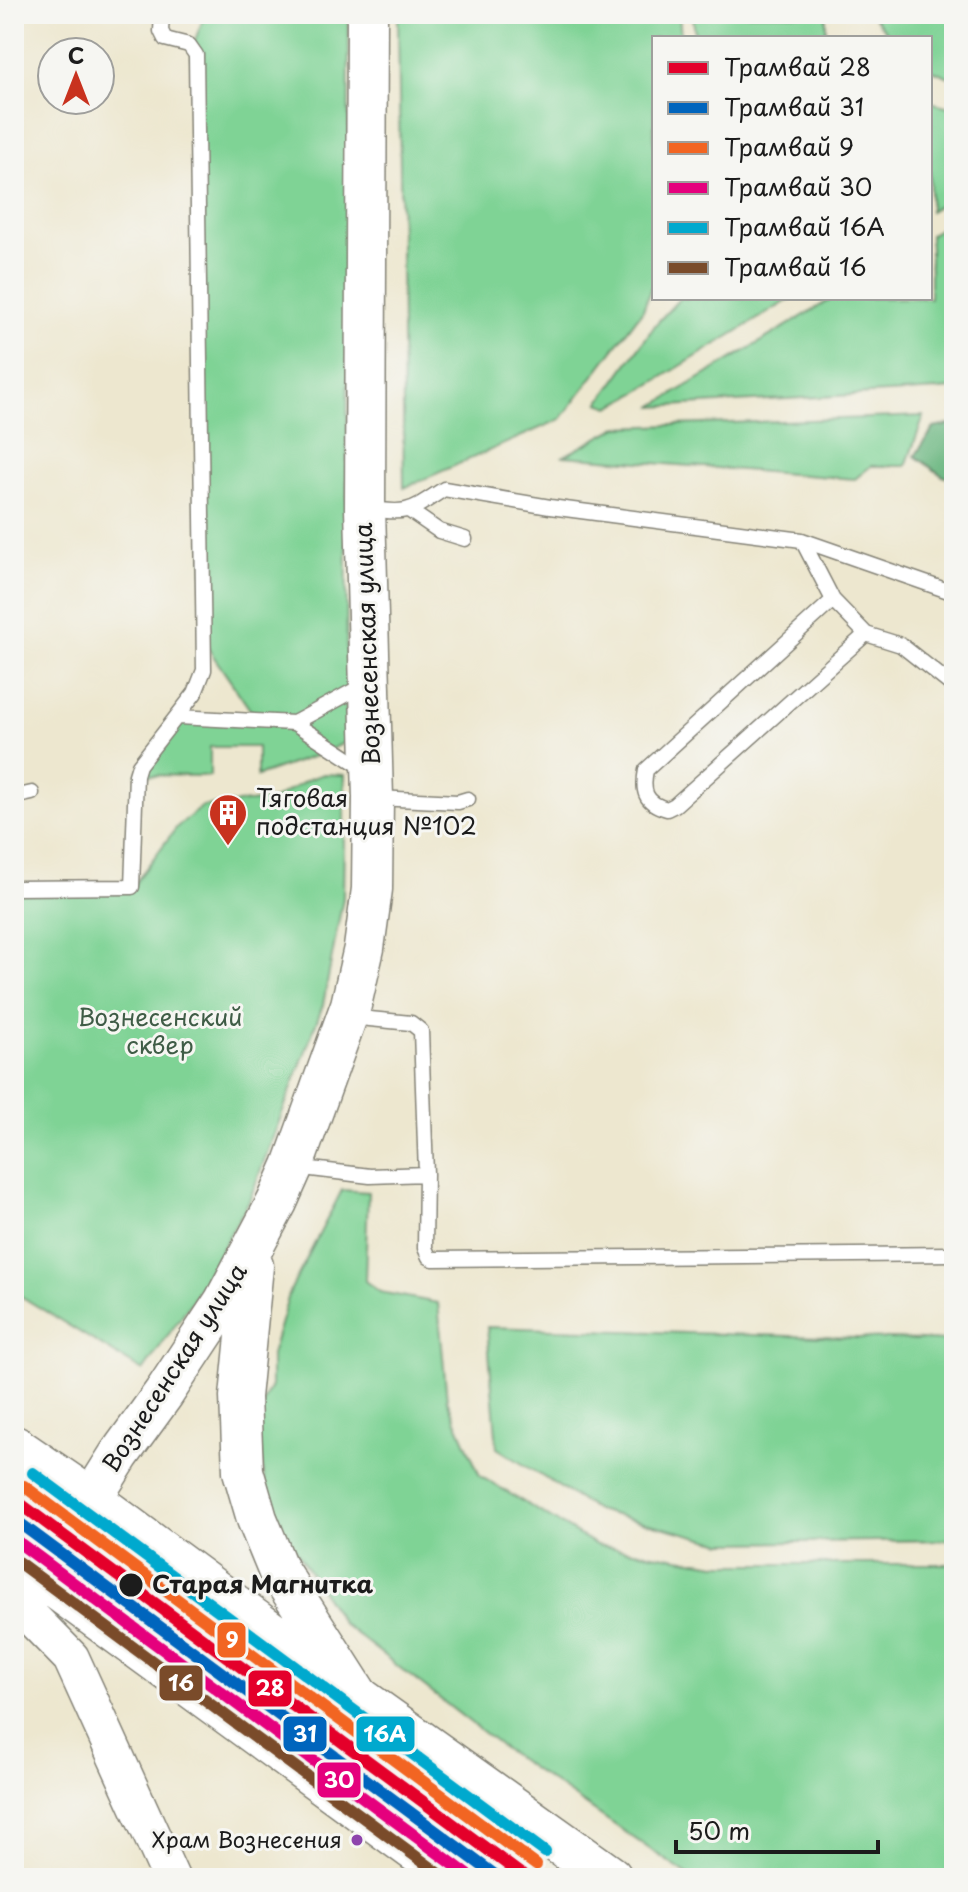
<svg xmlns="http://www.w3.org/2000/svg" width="968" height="1892" font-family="'Playpen Sans',sans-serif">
<rect width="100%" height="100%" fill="#f6f6f2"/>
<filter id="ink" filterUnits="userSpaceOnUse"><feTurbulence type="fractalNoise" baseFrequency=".0125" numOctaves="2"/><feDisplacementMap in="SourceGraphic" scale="16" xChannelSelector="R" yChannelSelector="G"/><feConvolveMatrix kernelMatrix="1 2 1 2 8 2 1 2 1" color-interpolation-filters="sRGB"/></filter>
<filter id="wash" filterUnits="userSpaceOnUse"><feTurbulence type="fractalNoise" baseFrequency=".006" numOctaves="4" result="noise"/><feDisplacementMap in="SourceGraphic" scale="32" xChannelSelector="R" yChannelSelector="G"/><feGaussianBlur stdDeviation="1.8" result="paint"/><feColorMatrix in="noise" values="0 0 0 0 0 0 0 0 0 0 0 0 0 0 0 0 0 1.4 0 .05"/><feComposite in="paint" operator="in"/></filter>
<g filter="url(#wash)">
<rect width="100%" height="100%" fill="#ede7cf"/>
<path fill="#7fd395" stroke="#4e7858" stroke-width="2" d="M 205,14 L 349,14 L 346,742 L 323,753 L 257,776 L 257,747 L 210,747 L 210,776 L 136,775 L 178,717 L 255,717 L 205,644 L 192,48 Z
M 398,14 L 679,14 L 681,38 L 654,38 L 654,279 L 643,310 L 561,419 L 404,488 Z
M 693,14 L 826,14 L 826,38 L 695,38 Z
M 871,14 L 954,14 L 954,79 L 930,69 L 930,38 L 891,38 Z
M 930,102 L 954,108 L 954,195 L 930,211 Z
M 954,219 L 954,389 L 652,407 L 833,298 L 930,298 L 930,235 Z
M 680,298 L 792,298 L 635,394 L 610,407 L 599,403 L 656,324 Z
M 924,416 L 906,466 L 871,466 L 855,479 L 564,456 L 618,427 Z
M 324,774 L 345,775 L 343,898 L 323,1005 L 249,1201 L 192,1301 L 143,1371 L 14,1292 L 14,887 L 132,887 L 177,827 L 203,806 L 272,800 L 309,779 Z
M 342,1190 L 368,1192 L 365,1281 L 380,1292 L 438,1303 L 447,1400 L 480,1476 L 596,1545 L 717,1564 L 954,1564 L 954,1878 L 692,1878 L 507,1751 L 342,1623 L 269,1508 L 255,1419 L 271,1386 L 271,1355 L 290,1291 Z
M 487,1327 L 954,1341 L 954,1540 L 723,1543 L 596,1510 L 497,1448 Z"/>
<path fill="#67b57e" stroke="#42684d" stroke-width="2" d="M 954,424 L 954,480 L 943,476 L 915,456 L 934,428 Z"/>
</g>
<g filter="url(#ink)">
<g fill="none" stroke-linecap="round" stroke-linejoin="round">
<g stroke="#848276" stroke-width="17">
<path id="service" d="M 366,508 C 407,515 409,512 444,489 L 550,507 L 802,540 L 954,593
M 410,511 L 439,531 L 465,539
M 802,540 L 833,600 L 866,634 L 901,645 L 954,687
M 833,600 L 646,770 C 642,790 644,803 667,809 L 675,805 L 866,634
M 178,717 L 294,723 L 366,684
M 294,723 L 368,771
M 14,797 L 32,793
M 377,798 L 458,802 L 468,799
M 14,888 L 132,887 L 136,775 L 139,765 L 195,693 L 204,670 L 196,55 L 189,45 L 165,39 L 161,31 L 162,14
M 349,1017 L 411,1023 L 421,1031 L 426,1174 L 425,1248 L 429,1257 L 433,1259 L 954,1254
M 295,1167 L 370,1176 L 426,1174"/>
</g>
<g stroke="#848276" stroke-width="39">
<path id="tertiary" d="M 43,1576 L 24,1610 L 71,1658 L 171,1878"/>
</g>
<g stroke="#848276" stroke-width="43">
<path id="secondary" d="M 253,1266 L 240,1397 L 243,1471 L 257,1519 L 278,1570 L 356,1692
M 43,1576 L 119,1455 L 164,1393 L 224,1302 L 277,1202 L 293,1166 L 351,1005 L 364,948 L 372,889 L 373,798 L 365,508 L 367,14"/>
</g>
<g stroke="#848276" stroke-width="47">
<path id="primary" d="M 14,1448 L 90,1500 L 363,1702 L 610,1878
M 14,1556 L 455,1878"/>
</g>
<use href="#service" stroke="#fff" stroke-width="14"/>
<use href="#tertiary" stroke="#fff" stroke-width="36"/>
<use href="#secondary" stroke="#fff" stroke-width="40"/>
<use href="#primary" stroke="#fff" stroke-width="44"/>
<g stroke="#f6f6f2" stroke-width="18">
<path id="tram-1" d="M 14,1499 L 526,1878"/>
</g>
<g stroke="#f6f6f2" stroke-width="18">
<path id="tram-2" d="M 14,1519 L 499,1878"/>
</g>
<g stroke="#f6f6f2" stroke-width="18">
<path id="tram-3" d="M 24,1486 L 536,1865"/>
</g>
<g stroke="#f6f6f2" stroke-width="18">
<path id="tram-4" d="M 14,1539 L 472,1878"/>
</g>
<g stroke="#f6f6f2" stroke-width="18">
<path id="tram-5" d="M 33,1473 L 545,1852"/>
</g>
<g stroke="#f6f6f2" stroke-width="18">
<path id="tram-6" d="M 14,1559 L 445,1878"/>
</g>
<use href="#tram-1" stroke="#e4002b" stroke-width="12"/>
<use href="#tram-2" stroke="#0065bd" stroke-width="12"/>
<use href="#tram-3" stroke="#f26522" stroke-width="12"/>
<use href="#tram-4" stroke="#e5007d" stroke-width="12"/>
<use href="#tram-5" stroke="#00a9ce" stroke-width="12"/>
<use href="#tram-6" stroke="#7a4b2a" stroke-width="12"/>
</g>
</g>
<defs>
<g id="building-pin" transform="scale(2)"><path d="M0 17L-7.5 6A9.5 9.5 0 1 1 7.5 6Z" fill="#c8321e" stroke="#f6f6f2"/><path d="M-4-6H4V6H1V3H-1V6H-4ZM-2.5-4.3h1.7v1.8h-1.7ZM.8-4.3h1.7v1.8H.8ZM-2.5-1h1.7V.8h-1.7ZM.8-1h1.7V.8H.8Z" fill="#fff"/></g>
</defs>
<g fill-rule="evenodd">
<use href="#building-pin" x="228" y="813"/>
</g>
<circle fill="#1c1c1c" stroke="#f6f6f2" stroke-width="3" cx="131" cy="1585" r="13"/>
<circle fill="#8e44ad" stroke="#f6f6f2" stroke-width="3" cx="357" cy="1840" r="7"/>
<g text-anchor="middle" stroke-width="6" stroke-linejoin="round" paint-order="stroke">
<g font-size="22" fill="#1c1c1c" stroke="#f6f6f2" text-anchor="end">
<text x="342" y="1848">Храм Вознесения</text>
</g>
<g font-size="24" fill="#1c1c1c" stroke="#f6f6f2">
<text transform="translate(368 644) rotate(-92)" y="8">Вознесенская улица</text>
<text transform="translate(175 1368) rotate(-57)" y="8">Вознесенская улица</text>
</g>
<g font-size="24" fill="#1c1c1c" stroke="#f6f6f2" text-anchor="start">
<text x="256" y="807">Тяговая<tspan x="256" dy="28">подстанция №102</tspan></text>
</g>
<g font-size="24" fill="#3f5c46" stroke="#f6f6f2">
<text x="160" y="1026">Вознесенский<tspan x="160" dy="28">cквер</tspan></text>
</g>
<g font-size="24" font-weight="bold" fill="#1c1c1c" stroke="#f6f6f2" text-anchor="start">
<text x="152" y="1593">Старая Магнитка</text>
</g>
</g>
<g stroke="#f6f6f2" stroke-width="3">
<rect x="216" y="1621" width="31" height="38" rx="8" fill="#f26522"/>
<rect x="158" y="1664" width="46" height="38" rx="8" fill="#7a4b2a"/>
<rect x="247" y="1669" width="46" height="39" rx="8" fill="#e4002b"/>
<rect x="355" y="1715" width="61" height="38" rx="8" fill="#00a9ce"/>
<rect x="282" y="1715" width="46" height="38" rx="8" fill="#0065bd"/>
<rect x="316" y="1761" width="46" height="38" rx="8" fill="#e5007d"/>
</g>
<g font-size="22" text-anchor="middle" font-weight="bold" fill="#fff">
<text x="232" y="1648">9</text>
<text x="181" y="1691">16</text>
<text x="270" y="1696">28</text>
<text x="385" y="1742">16А</text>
<text x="305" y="1742">31</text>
<text x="339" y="1788">30</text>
</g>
<rect width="968" height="1892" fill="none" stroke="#f6f6f2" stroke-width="48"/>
<rect x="652" y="36" width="280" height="264" fill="#f6f6f2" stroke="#9f9f9c" stroke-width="2"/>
<rect x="668" y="62" width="40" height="12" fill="#e4002b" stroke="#9f9f9c" stroke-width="2"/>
<text x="724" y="76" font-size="24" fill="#1c1c1c">Трамвай 28</text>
<rect x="668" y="102" width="40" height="12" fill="#0065bd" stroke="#9f9f9c" stroke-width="2"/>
<text x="724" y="116" font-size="24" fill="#1c1c1c">Трамвай 31</text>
<rect x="668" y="142" width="40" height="12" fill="#f26522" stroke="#9f9f9c" stroke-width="2"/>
<text x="724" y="156" font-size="24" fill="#1c1c1c">Трамвай 9</text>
<rect x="668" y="182" width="40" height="12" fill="#e5007d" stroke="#9f9f9c" stroke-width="2"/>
<text x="724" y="196" font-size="24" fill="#1c1c1c">Трамвай 30</text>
<rect x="668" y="222" width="40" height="12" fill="#00a9ce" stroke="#9f9f9c" stroke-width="2"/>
<text x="724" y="236" font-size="24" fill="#1c1c1c">Трамвай 16А</text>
<rect x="668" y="262" width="40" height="12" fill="#7a4b2a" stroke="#9f9f9c" stroke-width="2"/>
<text x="724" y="276" font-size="24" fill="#1c1c1c">Трамвай 16</text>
<g transform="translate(76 76)"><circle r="38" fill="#f6f6f2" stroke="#9f9f9c" stroke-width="2"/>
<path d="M0-6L14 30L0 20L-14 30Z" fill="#c8321e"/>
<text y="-12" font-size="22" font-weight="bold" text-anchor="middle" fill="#1c1c1c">С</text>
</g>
<path d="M676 1840v12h202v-12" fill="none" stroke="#1c1c1c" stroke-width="4"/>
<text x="688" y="1840" font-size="24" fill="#1c1c1c" stroke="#f6f6f2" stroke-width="6" paint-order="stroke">50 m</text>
</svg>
